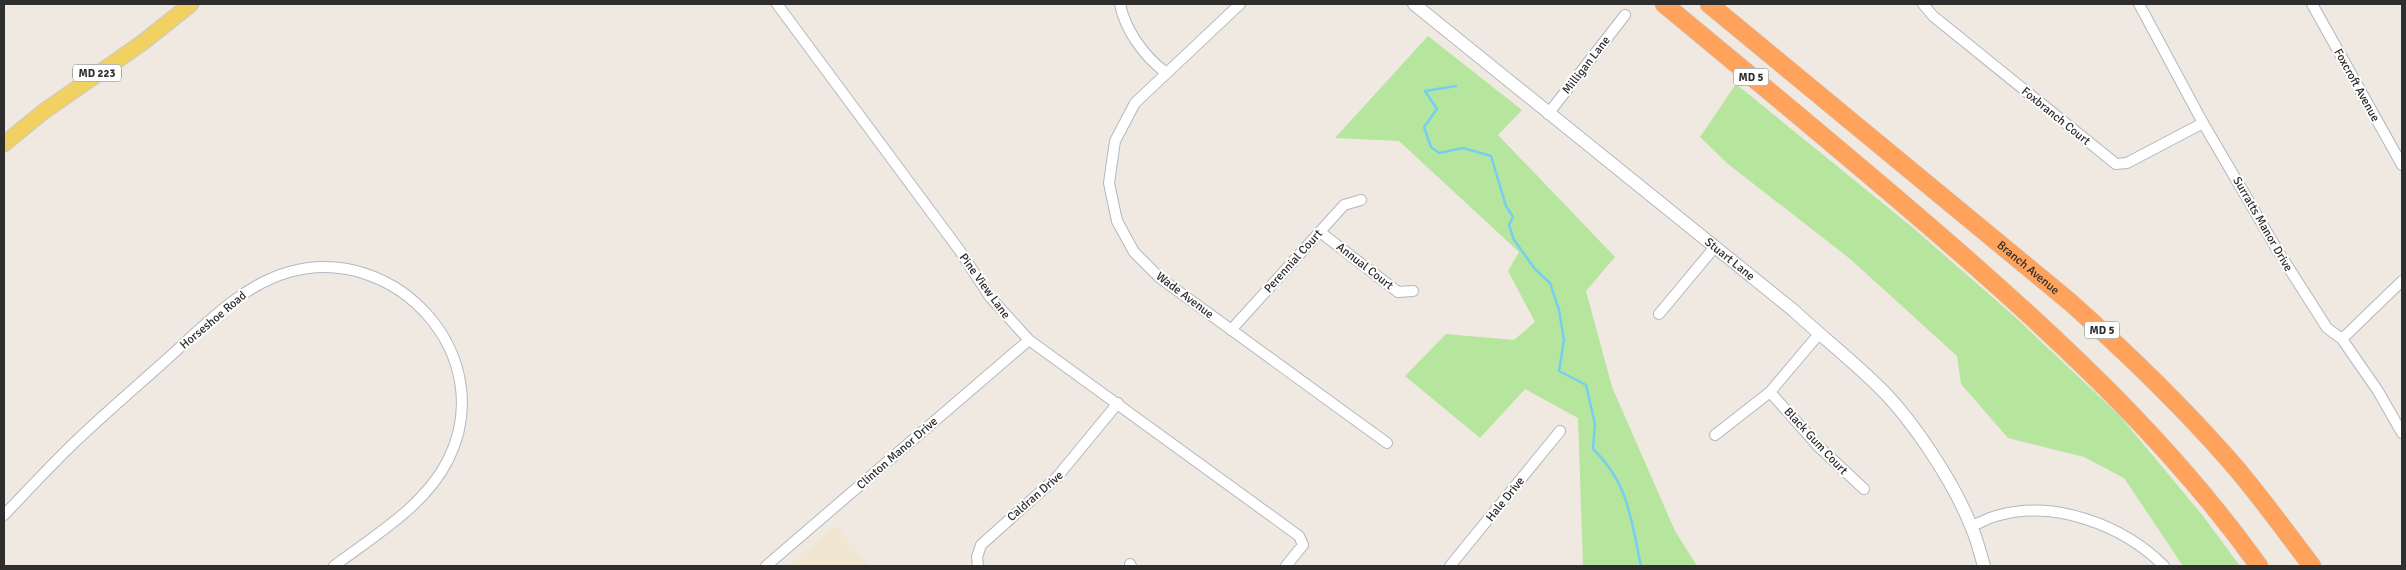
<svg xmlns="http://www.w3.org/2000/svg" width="2406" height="570" font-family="Signika,sans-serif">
<rect width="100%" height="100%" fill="#efe9e1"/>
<path fill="#f0e6d1" d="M 835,526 L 871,566 L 789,566 Z"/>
<path fill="#b6e59e" d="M 1428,36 L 1522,110 L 1498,135 L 1615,257 L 1586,291 L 1612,387 L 1675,531 L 1697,566 L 1583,566 L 1578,418 L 1525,389 L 1480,438 L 1405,376 L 1446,334 L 1514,340 L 1535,322 L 1508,271 L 1519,252 L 1399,141 L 1335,138 Z
M 1736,84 L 1912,227 L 2014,316 L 2119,415 L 2203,516 L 2240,566 L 2183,566 L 2124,478 L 2084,457 L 2008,438 L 1961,384 L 1957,356 L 1849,258 L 1728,164 L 1700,137 Z"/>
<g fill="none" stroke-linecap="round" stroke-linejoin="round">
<path stroke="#75cff0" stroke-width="2.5" d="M 1456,86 L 1425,91 L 1437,109 L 1424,127 L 1431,147 L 1439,153 L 1463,148 L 1491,156 L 1506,206 L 1513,217 L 1509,225 L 1514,240 L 1535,269 L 1550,283 L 1559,310 L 1564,340 L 1559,371 L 1586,385 L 1595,424 L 1593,449 C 1629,483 1631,520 1641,566"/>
<g stroke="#b4b7c1" stroke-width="12">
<path id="minor" d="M 777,4 L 960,251 L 990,297 L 1029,340 L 1299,536 L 1303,545 L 1286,566
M 1120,4 C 1125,30 1144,56 1165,72
M 1240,4 L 1135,103 L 1115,141 L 1109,183 L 1117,221 L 1134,252 L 1160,278 L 1387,443
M 1923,4 L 1933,16 L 2116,164 L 2127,163 L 2203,123
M 2139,4 L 2203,123 L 2278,251 L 2327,328 L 2342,339 L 2378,391 L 2402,433
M 2312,4 L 2402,165
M 1548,114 L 1625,15
M 1320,232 L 1398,292 L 1413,291
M 1659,314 L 1714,248
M 1231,330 L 1344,205 L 1361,200
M 2342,339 L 2402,281
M 1770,392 L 1818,446 L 1864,489
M 1715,435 L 1770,392 L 1819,334
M 4,515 C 27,491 50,466 75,442 C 104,414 136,387 166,360 C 203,327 240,286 289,272 C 397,242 500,357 448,460 C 425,506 374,536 334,566
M 1971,526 C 1980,523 1988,518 1996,516 C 2054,499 2123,525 2164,566
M 1130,564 L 1131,566
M 766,566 L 1029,340
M 978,566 L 977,557 L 981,545 L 1057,477 L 1118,403
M 1450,566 L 1560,431"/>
</g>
<g stroke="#b4b7c1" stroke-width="14">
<g id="tertiary">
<path id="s1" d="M 1414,4 L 1793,310 C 1822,337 1853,361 1881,389 C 1914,422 1954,483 1971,526 C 1977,539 1980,553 1984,566"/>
</g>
</g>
<g stroke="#c9c9c9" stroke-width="17">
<path id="primary" d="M 4,144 L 43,112 L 142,43 L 191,4"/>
</g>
<g stroke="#c9c9c9" stroke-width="19">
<g id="motorway">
<path d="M 1664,4 C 1769,91 1874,177 1976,267 C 2080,359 2178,453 2259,566"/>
<path id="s2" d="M 1709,4 L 2070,302 C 2126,352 2180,404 2230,461 C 2259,494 2285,531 2312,566"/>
</g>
</g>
<use href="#minor" stroke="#fff" stroke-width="10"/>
<use href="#tertiary" stroke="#fff" stroke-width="12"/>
<use href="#primary" stroke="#f2d163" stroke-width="15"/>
<use href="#motorway" stroke="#ffa35c" stroke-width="18"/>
</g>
<g text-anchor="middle" stroke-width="4" stroke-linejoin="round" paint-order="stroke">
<g fill="#fff" stroke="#6d6d6d" stroke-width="1">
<rect x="73" y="64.5" width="48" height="17" rx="4"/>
<rect x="1733.5" y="68.5" width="35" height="17" rx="4"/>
<rect x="2084.5" y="321.5" width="35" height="17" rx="4"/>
</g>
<g font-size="11" font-weight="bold" fill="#2e2e2e">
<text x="97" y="77">MD 223</text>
<text x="1751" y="81">MD 5</text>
<text x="2102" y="334">MD 5</text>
</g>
<g font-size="12" fill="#2e2e2e" stroke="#fff">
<text transform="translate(1586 65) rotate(-52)" y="4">Milligan Lane</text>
<text transform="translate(2357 85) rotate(61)" y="4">Foxcroft Avenue</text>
<text transform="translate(2056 116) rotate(39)" y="4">Foxbranch Court</text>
<text transform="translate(2263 224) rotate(60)" y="4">Surratts Manor Drive</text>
<text dy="4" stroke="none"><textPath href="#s1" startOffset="406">Stuart Lane</textPath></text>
<text transform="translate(1293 261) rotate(-48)" y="4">Perennial Court</text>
<text transform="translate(1365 266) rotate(38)" y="4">Annual Court</text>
<text dy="4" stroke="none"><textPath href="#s2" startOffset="414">Branch Avenue</textPath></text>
<text transform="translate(985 286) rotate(54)" y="4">Pine View Lane</text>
<text transform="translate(1185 295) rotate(37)" y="4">Wade Avenue</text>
<text transform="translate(213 320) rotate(-40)" y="4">Horseshoe Road</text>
<text transform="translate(1816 441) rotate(47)" y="4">Black Gum Court</text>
<text transform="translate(897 453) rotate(-41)" y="4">Clinton Manor Drive</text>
<text transform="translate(1035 496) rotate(-41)" y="4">Caldran Drive</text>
<text transform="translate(1505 499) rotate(-51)" y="4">Hale Drive</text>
</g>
</g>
<rect width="2406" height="570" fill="none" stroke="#2e2e2e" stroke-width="10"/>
</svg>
